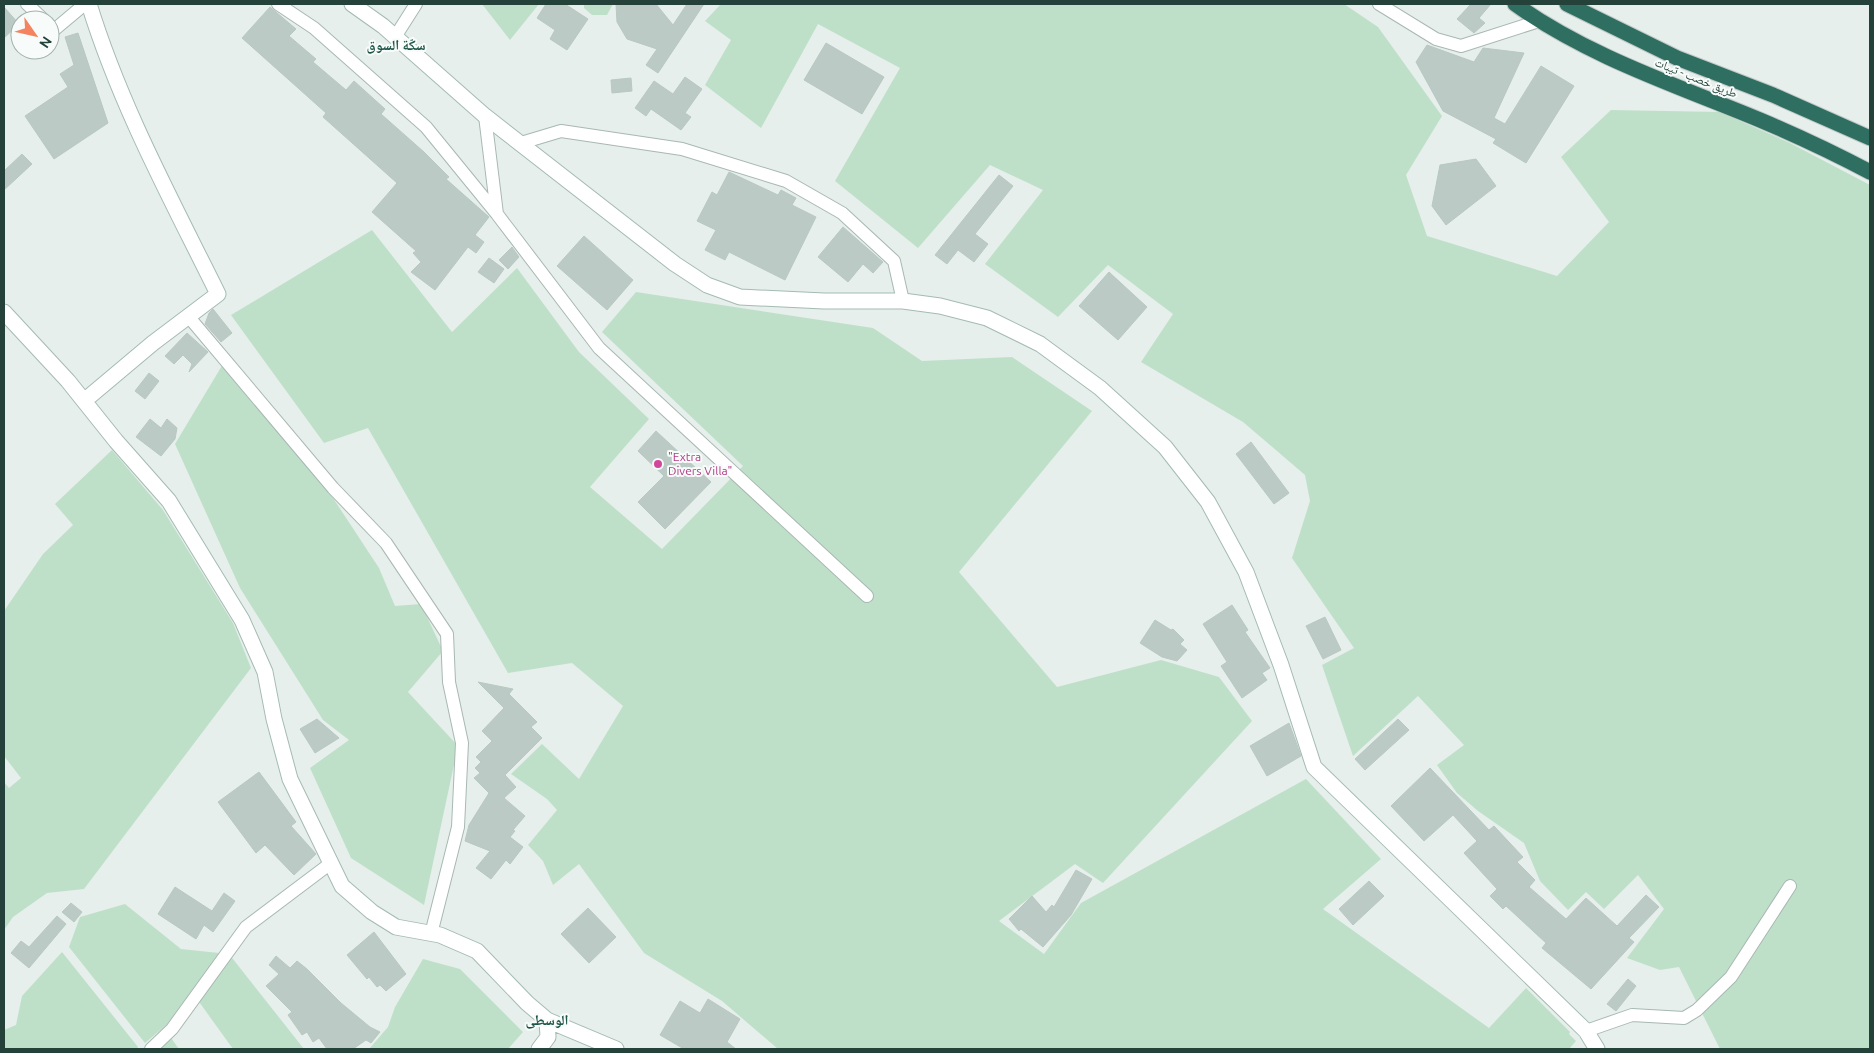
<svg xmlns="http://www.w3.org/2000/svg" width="1874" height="1053" font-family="Ubuntu,'Noto Naskh Arabic',sans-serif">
<rect width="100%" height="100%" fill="#e6efeb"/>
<path fill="#bfe0c8" d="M 482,4 L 539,4 L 510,40 Z
M 584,4 L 613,4 L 607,15 L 592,15 L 584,8 Z
M 721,4 L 1344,4 L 1378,27 L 1442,116 L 1406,175 L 1427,236 L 1557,276 L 1609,222 L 1561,157 L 1611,110 L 1720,112 L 1790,143 L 1870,185 L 1870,1049 L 1720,1049 L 1679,967 L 1660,970 L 1627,958 L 1664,909 L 1638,875 L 1604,909 L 1586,892 L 1568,910 L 1540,881 L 1524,843 L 1478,811 L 1457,793 L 1437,765 L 1464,745 L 1418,696 L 1353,756 L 1322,665 L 1354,648 L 1292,558 L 1310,501 L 1305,475 L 1243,422 L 1141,362 L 1173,314 L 1108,265 L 1058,317 L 985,264 L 1043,190 L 990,165 L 918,248 L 835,181 L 900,68 L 818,24 L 761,128 L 705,85 L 731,40 L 705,21 Z
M 372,230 L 452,332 L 517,268 L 579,352 L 649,419 L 590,487 L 662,549 L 743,466 L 602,332 L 636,292 L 873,328 L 922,361 L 1012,357 L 1092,411 L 959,572 L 1057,687 L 1161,660 L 1219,677 L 1252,721 L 1103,883 L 1075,864 L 999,921 L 1044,954 L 1081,903 L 1306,779 L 1381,859 L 1323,909 L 1489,1028 L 1526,988 L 1570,1032 L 1569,1034 L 1576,1041 L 1569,1049 L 778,1049 L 722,1001 L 644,953 L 579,864 L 553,885 L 543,861 L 528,845 L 557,810 L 547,799 L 511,774 L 542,744 L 579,779 L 623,706 L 572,663 L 508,673 L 368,428 L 324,443 L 231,315 Z
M 223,364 L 310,463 L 379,568 L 395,606 L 421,604 L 443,651 L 408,692 L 458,746 L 424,905 L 351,858 L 310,768 L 349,740 L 323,720 L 240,588 L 175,444 Z
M 112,450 L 163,510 L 233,623 L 251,668 L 84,889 L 47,893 L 13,917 L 4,930 L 4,782 L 9,788 L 21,778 L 4,756 L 4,611 L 43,554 L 73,525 L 55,504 Z
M 125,904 L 181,949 L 229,954 L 304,1049 L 233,1049 L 197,999 L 145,1043 L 69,947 L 80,917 Z
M 62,952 L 138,1047 L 137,1049 L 4,1049 L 4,1030 L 16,1025 L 22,996 Z
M 423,959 L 460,969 L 523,1032 L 508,1049 L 369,1049 L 388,1027 L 395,1007 Z
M 171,1038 L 179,1049 L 161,1049 Z"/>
<path fill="#bbcac4" stroke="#b8c9c2" d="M 546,4 L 565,4 L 588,19 L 567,50 L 550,39 L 555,30 L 537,18 Z
M 616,4 L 656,4 L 673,25 L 687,4 L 704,4 L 658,73 L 646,65 L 657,49 L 627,39 L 617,22 Z
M 1471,4 L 1491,4 L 1479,18 L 1485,23 L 1474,33 L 1457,19 Z
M 4,7 L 19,24 L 4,38 Z
M 270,7 L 296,29 L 289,36 L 316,59 L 313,62 L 346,90 L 354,81 L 385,109 L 381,114 L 424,152 L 449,177 L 446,179 L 489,217 L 475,235 L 484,242 L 476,253 L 468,247 L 435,290 L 411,272 L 421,262 L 413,253 L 416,251 L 372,212 L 397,183 L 323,117 L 326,113 L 242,38 Z
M 78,33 L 108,123 L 54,159 L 25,116 L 68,87 L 60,74 L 74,65 L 65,37 Z
M 826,43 L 884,77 L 862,114 L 804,80 Z
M 1427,45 L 1474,62 L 1483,48 L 1524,53 L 1494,118 L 1505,124 L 1541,66 L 1574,86 L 1526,163 L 1493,143 L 1496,139 L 1443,111 L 1416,62 Z
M 685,77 L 702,89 L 685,113 L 691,117 L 681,130 L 651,109 L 646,116 L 635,108 L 654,81 L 673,94 Z
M 631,78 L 632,91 L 612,93 L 611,80 Z
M 22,154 L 32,164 L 4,190 L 4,171 Z
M 1476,159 L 1496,186 L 1446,225 L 1432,206 L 1440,165 Z
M 729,172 L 778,195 L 781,190 L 796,198 L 792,205 L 816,217 L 785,280 L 729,252 L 725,260 L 705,250 L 716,230 L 697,221 L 712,192 L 717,195 Z
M 999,175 L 1013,186 L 975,234 L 988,244 L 974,262 L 958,250 L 947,264 L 935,255 Z
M 843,227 L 883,262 L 873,273 L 863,264 L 848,282 L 818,257 Z
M 584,236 L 633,280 L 607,310 L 557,266 Z
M 512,247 L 519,257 L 508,269 L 499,260 Z
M 489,258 L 504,269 L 494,283 L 478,272 Z
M 1109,272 L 1147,307 L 1118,340 L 1079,306 Z
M 213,309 L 232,333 L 221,342 L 205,324 L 209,313 Z
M 187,333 L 208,352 L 189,372 L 192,364 L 183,355 L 174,364 L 165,356 Z
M 149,373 L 159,381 L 145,399 L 135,391 Z
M 150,419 L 161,428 L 167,419 L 177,428 L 175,439 L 161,456 L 136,437 Z
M 656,431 L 711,482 L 665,529 L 638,502 L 664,476 L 638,451 Z
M 1251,442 L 1289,493 L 1274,504 L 1236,454 Z
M 1232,605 L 1248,630 L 1245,632 L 1270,668 L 1262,673 L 1267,680 L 1242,698 L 1221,666 L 1227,662 L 1203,624 Z
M 1325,617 L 1341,650 L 1323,659 L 1306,626 Z
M 1155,620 L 1171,630 L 1173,629 L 1184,640 L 1180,644 L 1187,650 L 1177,661 L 1162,657 L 1140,643 Z
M 478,682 L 513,689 L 509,694 L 537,722 L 531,727 L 542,738 L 505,775 L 516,787 L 504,798 L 525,816 L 513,830 L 515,831 L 510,837 L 523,847 L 510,864 L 506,860 L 491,879 L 476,868 L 490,851 L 465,841 L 469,825 L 489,793 L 474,778 L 480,773 L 475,768 L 481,762 L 476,757 L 492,741 L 482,731 L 504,708 Z
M 317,719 L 339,738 L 315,753 L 300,729 Z
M 1398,719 L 1409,730 L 1365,770 L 1355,759 Z
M 1289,723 L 1301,756 L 1267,776 L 1250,746 Z
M 1430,768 L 1489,830 L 1494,826 L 1523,857 L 1517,862 L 1535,880 L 1529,887 L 1566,919 L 1586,898 L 1617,926 L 1646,895 L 1659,907 L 1629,938 L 1634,942 L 1591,989 L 1542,948 L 1546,943 L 1506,906 L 1503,909 L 1490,896 L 1497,889 L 1464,853 L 1477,841 L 1453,815 L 1424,841 L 1391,806 Z
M 259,772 L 296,822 L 291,826 L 316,854 L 294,875 L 265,845 L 256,853 L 218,802 Z
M 1076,870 L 1092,879 L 1071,915 L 1043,947 L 1021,929 L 1019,931 L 1009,919 L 1032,896 L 1046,912 L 1052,905 L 1054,907 Z
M 1369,881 L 1384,896 L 1353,925 L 1339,909 Z
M 175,887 L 212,911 L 224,893 L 235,901 L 213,932 L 204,925 L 196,939 L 158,914 Z
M 71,903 L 82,912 L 74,922 L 62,912 Z
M 588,908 L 616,937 L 589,963 L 561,934 Z
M 57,916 L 66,924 L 29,968 L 11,953 L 21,941 L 29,947 Z
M 374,932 L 406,974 L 386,991 L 380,985 L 377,987 L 369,977 L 367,979 L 347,955 Z
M 276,956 L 290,968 L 297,961 L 307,969 L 341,1003 L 370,1027 L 380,1032 L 371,1043 L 366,1040 L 353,1049 L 327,1049 L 319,1038 L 313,1042 L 307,1032 L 302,1035 L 288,1015 L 292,1012 L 266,986 L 279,974 L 269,965 Z
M 1628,979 L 1636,986 L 1616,1011 L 1607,1004 Z
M 708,999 L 740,1019 L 727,1042 L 736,1049 L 684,1049 L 660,1035 L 680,1001 L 700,1013 Z"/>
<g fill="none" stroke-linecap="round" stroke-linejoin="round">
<g stroke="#a8b8b2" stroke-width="14">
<path id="street" d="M 27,4 L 44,20
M 278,4 L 314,28 L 426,127 L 497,214
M 1379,4 L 1436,39 L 1461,46 L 1539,21
M 50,26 L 54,30 L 85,4
M 395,37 L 416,4
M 485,116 L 497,214 L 599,348 L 867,596
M 521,143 L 561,131 L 682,149 L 786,181 L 842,213 L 894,261 L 903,301
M 188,316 L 333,488 L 386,543 L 447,634 L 449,682 L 462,743 L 458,827 L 431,934
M 1586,1031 L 1632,1015 L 1684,1018 L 1697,1010 L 1731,977 L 1790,886
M 151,1049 L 172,1029 L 246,927 L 331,863"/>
</g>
<g stroke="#a4bbb3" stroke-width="17">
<path id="secondary" d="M 352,4 L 383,26 L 485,116 L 675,264 L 707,285 L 740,297 L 824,301 L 903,301 L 940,306 L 987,318 L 1040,344 L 1100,388 L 1165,447 L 1208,502 L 1246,572 L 1281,665 L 1314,767 L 1586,1031 L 1597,1049
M 4,312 L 68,381 L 116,441 L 169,501 L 242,620 L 265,672 L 274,719 L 290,779 L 342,886 L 372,912 L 396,927 L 440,935 L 477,951 L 527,1003 L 547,1020 L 616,1049
M 84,401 L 153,343 L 218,294 C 171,199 120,105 89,4
M 539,1049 L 548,1037 L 547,1020"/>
</g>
<g stroke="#c2cac8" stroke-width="17">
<path id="highway" d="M 1515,4 C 1589,57 1676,85 1760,120 C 1798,136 1834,153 1870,172
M 1567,4 L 1677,58 L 1773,95 L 1870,138"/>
</g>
<use href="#street" stroke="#fff" stroke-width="12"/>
<use href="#secondary" stroke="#fff" stroke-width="15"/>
<use href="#highway" stroke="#2f6f62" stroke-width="15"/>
</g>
<circle fill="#d1479c" stroke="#f7fbf9" stroke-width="2" cx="658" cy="464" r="5"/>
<g text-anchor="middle" stroke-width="4" stroke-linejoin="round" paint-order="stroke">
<g font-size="12" fill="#24423a" stroke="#f7fbf9">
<text transform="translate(1696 78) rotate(22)" y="4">طريق خصب - تيبات</text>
</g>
<g font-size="12" fill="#b23c85" stroke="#f7fbf9" text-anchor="start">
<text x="668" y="461">"Extra<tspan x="668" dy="14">Divers Villa"</tspan></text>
</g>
<g font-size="14" font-weight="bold" fill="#1f5548" stroke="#f7fbf9">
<text x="396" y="50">سكّة السوق</text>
<text x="547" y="1025">الوسطى</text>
</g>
</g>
<rect width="1874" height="1053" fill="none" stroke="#24423a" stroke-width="10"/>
<g transform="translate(35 35) rotate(124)"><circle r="24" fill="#f7fbf9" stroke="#a3b1ad"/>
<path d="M0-4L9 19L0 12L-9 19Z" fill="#f4845f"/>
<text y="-8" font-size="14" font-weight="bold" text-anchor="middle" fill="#24423a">N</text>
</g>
</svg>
